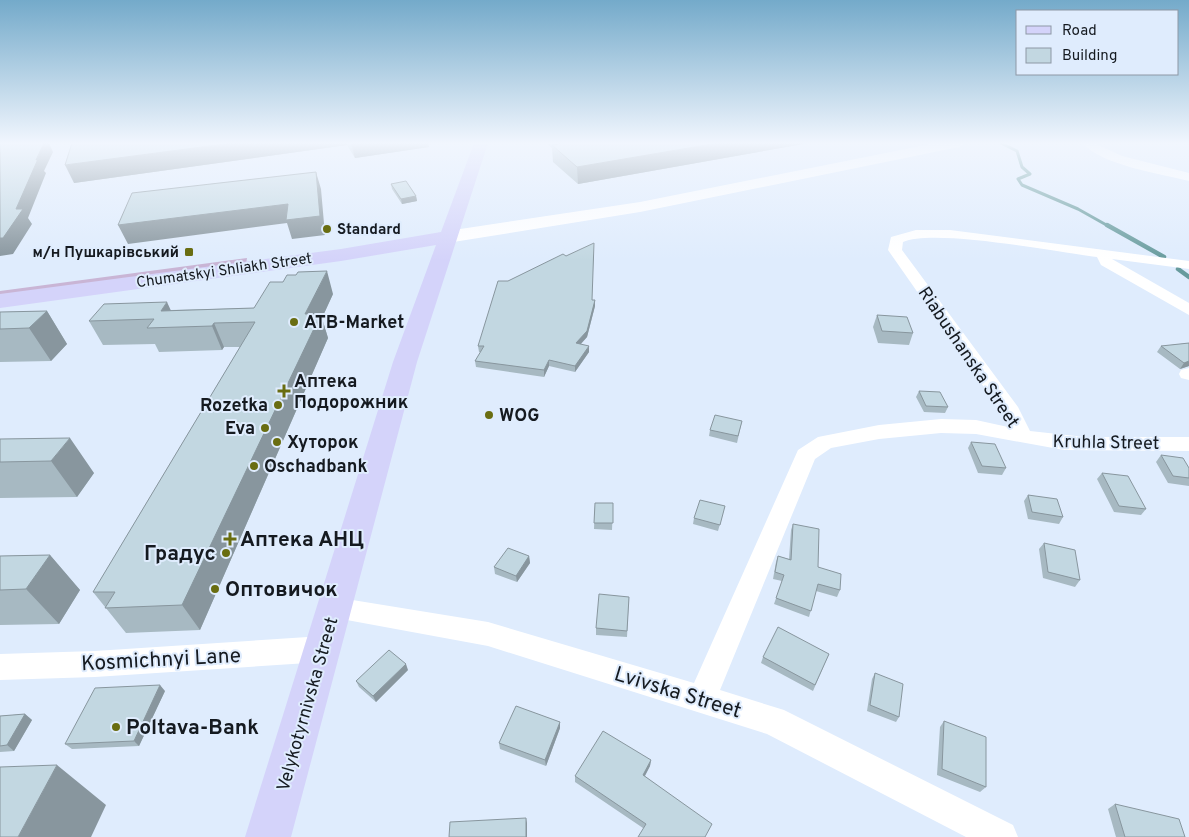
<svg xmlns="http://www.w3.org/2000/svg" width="1189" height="837" font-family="Overpass,sans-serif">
<rect width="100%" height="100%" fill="#dfecfd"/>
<path fill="#c9b5d5" d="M 247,258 L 246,264 L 0,297 L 0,291 Z"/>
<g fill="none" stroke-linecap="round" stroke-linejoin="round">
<path stroke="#679b9d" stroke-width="3" d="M 1001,143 L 1017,151 L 1022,167 L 1030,174 L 1018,179 L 1022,185 L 1078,209 L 1110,227"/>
<path stroke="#679b9d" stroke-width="4.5" d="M 1107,225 L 1164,257
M 1178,269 L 1189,277"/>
<path fill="#fff" fill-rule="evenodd" d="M 1083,143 L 1094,143 L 1122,156 L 1189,173 L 1189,181 C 1162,174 1100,165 1083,143 Z
M 916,230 L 950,230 L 1189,261 L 1189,269 L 1112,259 L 1189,303 L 1189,315 L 1101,265 L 1097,257 C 1057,252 934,228 903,242 L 902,250 L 1018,407 L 1030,431 L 1085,437 L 1189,437 L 1189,451 L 1064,450 L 976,434 L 941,433 L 879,439 L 831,448 L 815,459 L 720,690 L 784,710 L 1013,825 L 1018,837 L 966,837 L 767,734 L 488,646 L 325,616 L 321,608 L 325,600 L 334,597 L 488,622 L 694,683 L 798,450 L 818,437 L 879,425 L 941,419 L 976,420 L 1008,427 L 1002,413 L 888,250 L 891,237 Z
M 1189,368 L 1189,380 L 1181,378 L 1179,374 L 1181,370 Z
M 323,636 L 333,640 L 337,649 L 333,658 L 323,662 L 95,677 L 0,680 L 0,654 L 95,651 Z"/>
<path fill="#fff" fill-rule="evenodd" d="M 936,143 L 966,143 L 959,147 L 640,212 L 447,243 L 440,241 L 437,237 L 440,233 L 447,231 L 640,202 Z"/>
<path fill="#d4d3fa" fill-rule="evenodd" d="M 474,143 L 488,143 L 417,362 L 291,837 L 245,837 L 393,362 L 436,245 L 341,261 L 0,308 L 0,294 L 341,249 L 441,232 Z"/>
</g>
<path fill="#a7b9c2" d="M 72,143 L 428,143 L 429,147 L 355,158 L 347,145 L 74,183 Z
M 546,143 L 809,143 L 578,184 L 553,162 L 552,148 Z
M 391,184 L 416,196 L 417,201 L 402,204 L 392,189 Z
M 333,294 L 322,318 L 328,338 L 200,630 L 126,633 L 93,592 L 240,347 L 224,347 L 222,350 L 159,352 L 155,344 L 103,345 L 89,321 L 171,310 L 254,308 Z
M 592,300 L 595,306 L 587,337 L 581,344 L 589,352 L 575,372 L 549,366 L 544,377 L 476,367 L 475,361 L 481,352 L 479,352 L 478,346 Z
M 47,311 L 67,344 L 51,361 L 0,362 L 0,312 Z
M 877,315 L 913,333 L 909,345 L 878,343 L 873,327 Z
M 1189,343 L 1189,367 L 1189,366 L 1180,369 L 1157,352 L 1161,346 Z
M 919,391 L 948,407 L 945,413 L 924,412 L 916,397 Z
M 742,421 L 737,443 L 709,436 L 710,430 Z
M 0,439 L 94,473 L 77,497 L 0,498 Z
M 971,442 L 1006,468 L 1002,475 L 978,473 L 968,448 Z
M 1161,455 L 1189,468 L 1189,486 L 1168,483 L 1156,462 Z
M 1102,473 L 1146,509 L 1141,515 L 1114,512 L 1097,479 Z
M 1028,495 L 1063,517 L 1059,524 L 1028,519 L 1024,501 Z
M 595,503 L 613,503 L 612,530 L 594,529 Z
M 725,506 L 718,531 L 693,524 L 694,518 Z
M 793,524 L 818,567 L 840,590 L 837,597 L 816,591 L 809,617 L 774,604 L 782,581 L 773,579 L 776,562 L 778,556 L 789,559 L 791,530 Z
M 1044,543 L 1080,580 L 1075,587 L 1043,578 L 1039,549 Z
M 50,555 L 80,590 L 59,624 L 0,625 L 0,556 Z
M 529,556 L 530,563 L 517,582 L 495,574 L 494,567 Z
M 629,597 L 627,637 L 596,635 L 596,628 Z
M 829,654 L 813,691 L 761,663 L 763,657 Z
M 408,670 L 376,702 L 359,687 L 356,681 Z
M 875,673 L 899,717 L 896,722 L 867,711 L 872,679 Z
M 165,691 L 139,746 L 72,749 L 65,744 Z
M 25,714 L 32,720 L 14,751 L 0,752 L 0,716 Z
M 944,721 L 986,787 L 980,792 L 937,775 L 940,727 Z
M 560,722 L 560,728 L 546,766 L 500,749 L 499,743 Z
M 651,760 L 650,766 L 645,776 L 710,830 L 643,828 L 575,782 L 575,776 Z
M 1115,804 L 1185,837 L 1116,837 L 1108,809 Z"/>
<path fill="#88969e" d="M 44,143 L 49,143 L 53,152 L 44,171 L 46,173 L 28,218 L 32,224 L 13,254 L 0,256 L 0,238 L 16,209 L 36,160 Z
M 232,143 L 347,143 L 347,145 L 74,183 L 65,165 Z
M 351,143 L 428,143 L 429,147 L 355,158 Z
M 718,143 L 809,143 L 578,184 L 577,167 Z
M 316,172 L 321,189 L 325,235 L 292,239 L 287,223 L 128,244 L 118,225 Z
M 416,196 L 417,201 L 402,204 L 401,199 Z
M 327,271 L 333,294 L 322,318 L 328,338 L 200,630 L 182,605 L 305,314 Z
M 595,300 L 595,306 L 587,337 L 576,349 L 576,343 Z
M 167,302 L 178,326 L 161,311 Z
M 47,311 L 67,344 L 51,361 L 29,328 Z
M 214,323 L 224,347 L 222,350 L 212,326 Z
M 589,346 L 589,352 L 575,372 L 575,366 Z
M 549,360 L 549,366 L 544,377 L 544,370 Z
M 1189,361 L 1189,366 L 1180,369 L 1184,363 Z
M 70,438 L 94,473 L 77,497 L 51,461 Z
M 50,555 L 80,590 L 59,624 L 26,589 Z
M 529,556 L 530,563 L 517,582 L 516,576 Z
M 406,664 L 408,670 L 376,702 L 373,696 Z
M 160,685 L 165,691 L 139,746 L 134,741 Z
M 25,714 L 32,720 L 14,751 L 7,745 Z
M 560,722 L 560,728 L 546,766 L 545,760 Z
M 651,760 L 650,766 L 642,781 L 643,775 Z
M 57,765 L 106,805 L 91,837 L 18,837 Z
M 526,818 L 527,823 L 527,837 L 526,837 Z"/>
<path fill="#c2d7e1" stroke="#88969e" d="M 5,143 L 44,143 L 36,160 L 38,159 L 16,209 L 23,209 L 3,238 L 0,238 L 0,144 Z
M 72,143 L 232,143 L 65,165 Z
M 564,143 L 718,143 L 577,167 L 552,145 Z
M 316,172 L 320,216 L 286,220 L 288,204 L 118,225 L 132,193 Z
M 406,181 L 416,196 L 401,199 L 391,184 Z
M 594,243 L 592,300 L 595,300 L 587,331 L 576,343 L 589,346 L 575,366 L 549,360 L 544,370 L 475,361 L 484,346 L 478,346 L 498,281 L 508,281 L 563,254 L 566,256 Z
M 327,271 L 305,314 L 321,314 L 182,605 L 105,608 L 115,592 L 93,592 L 255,322 L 214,323 L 212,326 L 147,328 L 154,319 L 89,321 L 104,304 L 167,302 L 161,311 L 254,308 L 270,282 L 283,282 L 287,275 L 296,275 L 298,272 Z
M 47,311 L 29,328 L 0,329 L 0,312 Z
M 877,315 L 907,317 L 913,333 L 882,331 Z
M 1189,343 L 1189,361 L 1184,363 L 1161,346 Z
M 919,391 L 940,392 L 948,407 L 926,406 Z
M 715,415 L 742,421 L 738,436 L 710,430 Z
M 70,438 L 51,461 L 0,462 L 0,439 Z
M 971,442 L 995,444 L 1006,468 L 982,466 Z
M 1161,455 L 1183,458 L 1189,468 L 1189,478 L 1173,476 Z
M 1102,473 L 1128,476 L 1146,509 L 1119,506 Z
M 1028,495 L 1057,499 L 1063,517 L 1032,512 Z
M 700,500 L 725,506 L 720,525 L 694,518 Z
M 595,503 L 613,503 L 613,523 L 594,523 Z
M 793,524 L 819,529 L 818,567 L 841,574 L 840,590 L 818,584 L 811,611 L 776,598 L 784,575 L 775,572 L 778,556 L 791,560 Z
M 1044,543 L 1075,550 L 1080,580 L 1048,572 Z
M 508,548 L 529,556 L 516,576 L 494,567 Z
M 50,555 L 26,589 L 0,590 L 0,556 Z
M 599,594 L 629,597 L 627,631 L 596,628 Z
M 778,627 L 829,654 L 815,685 L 763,657 Z
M 389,650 L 406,664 L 373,696 L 356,681 Z
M 875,673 L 903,684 L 899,717 L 870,705 Z
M 160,685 L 134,741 L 65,744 L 95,688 Z
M 516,706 L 560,722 L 545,760 L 499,743 Z
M 25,714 L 7,745 L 0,746 L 0,716 Z
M 944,721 L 986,737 L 986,787 L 942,769 Z
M 603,731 L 651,760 L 643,775 L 712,824 L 705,837 L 638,837 L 646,824 L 575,776 Z
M 57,765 L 18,837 L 0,837 L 0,767 Z
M 1115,804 L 1179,819 L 1185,837 L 1125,837 Z
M 526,818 L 526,837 L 449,837 L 450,822 Z"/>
<linearGradient id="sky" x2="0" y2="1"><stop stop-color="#74aaca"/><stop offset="0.55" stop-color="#f1f6fe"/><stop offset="1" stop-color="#f1f6fe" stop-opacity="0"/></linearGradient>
<rect width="1189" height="260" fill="url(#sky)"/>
<g fill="#696d11" stroke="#dfecfd" stroke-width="2">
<circle cx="327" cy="229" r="5"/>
<rect x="184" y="247" width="10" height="10" rx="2.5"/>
<circle cx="294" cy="322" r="5"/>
<path d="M281.5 383.5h5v5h5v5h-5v5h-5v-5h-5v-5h5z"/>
<circle cx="278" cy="405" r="5"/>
<circle cx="489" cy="415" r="5"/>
<circle cx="265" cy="428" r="5"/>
<circle cx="277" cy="442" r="5"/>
<circle cx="254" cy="466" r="5"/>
<path d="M227.5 531.5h5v5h5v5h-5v5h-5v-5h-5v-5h5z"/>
<circle cx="226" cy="553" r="5"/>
<circle cx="215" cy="589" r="5"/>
<circle cx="116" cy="727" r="5"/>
</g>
<g text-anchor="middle" stroke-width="4" stroke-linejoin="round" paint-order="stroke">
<g font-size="15" font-weight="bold" fill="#151a20" stroke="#dfecfd" text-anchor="start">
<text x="337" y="234">Standard</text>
<text x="179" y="257" text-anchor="end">м/н Пушкарівський</text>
</g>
<g font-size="15" fill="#151a20" stroke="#dfecfd">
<text transform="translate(224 270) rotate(-8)" y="5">Chumatskyi Shliakh Street</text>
</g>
<g font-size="18" font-weight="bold" fill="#151a20" stroke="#dfecfd" text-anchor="start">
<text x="304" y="328">ATB-Market</text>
<text x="294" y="387">Аптека<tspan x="294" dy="21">Подорожник</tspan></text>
<text x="268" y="411" text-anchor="end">Rozetka</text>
<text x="499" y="421">WOG</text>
<text x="255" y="434" text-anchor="end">Eva</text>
<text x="287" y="448">Хуторок</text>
<text x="264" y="472">Oschadbank</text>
</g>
<g font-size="18" fill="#151a20" stroke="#dfecfd">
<text transform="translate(969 357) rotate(56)" y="6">Riabushanska Street</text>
<text transform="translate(1106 442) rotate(1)" y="6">Kruhla Street</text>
<text transform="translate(307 704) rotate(-74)" y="6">Velykotyrnivska Street</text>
</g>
<g font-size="21" font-weight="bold" fill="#151a20" stroke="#dfecfd" text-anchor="start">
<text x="240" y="546">Аптека АНЦ</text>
<text x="216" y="560" text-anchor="end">Градус</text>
<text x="225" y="596">Оптовичок</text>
<text x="126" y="734">Poltava-Bank</text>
</g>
<g font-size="21" fill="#151a20" stroke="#dfecfd">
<text transform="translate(161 659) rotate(-3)" y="7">Kosmichnyi Lane</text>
<text transform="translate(678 692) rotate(17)" y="7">Lvivska Street</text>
</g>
</g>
<rect x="1016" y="10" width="162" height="65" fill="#dfecfd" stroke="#8e98a5"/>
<rect x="1026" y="26" width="25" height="8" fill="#d4d3fa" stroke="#8e98a5"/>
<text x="1062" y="35" font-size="15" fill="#151a20">Road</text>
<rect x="1026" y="48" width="25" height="15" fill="#c2d7e1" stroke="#8e98a5"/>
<text x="1062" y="60" font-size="15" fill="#151a20">Building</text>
</svg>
